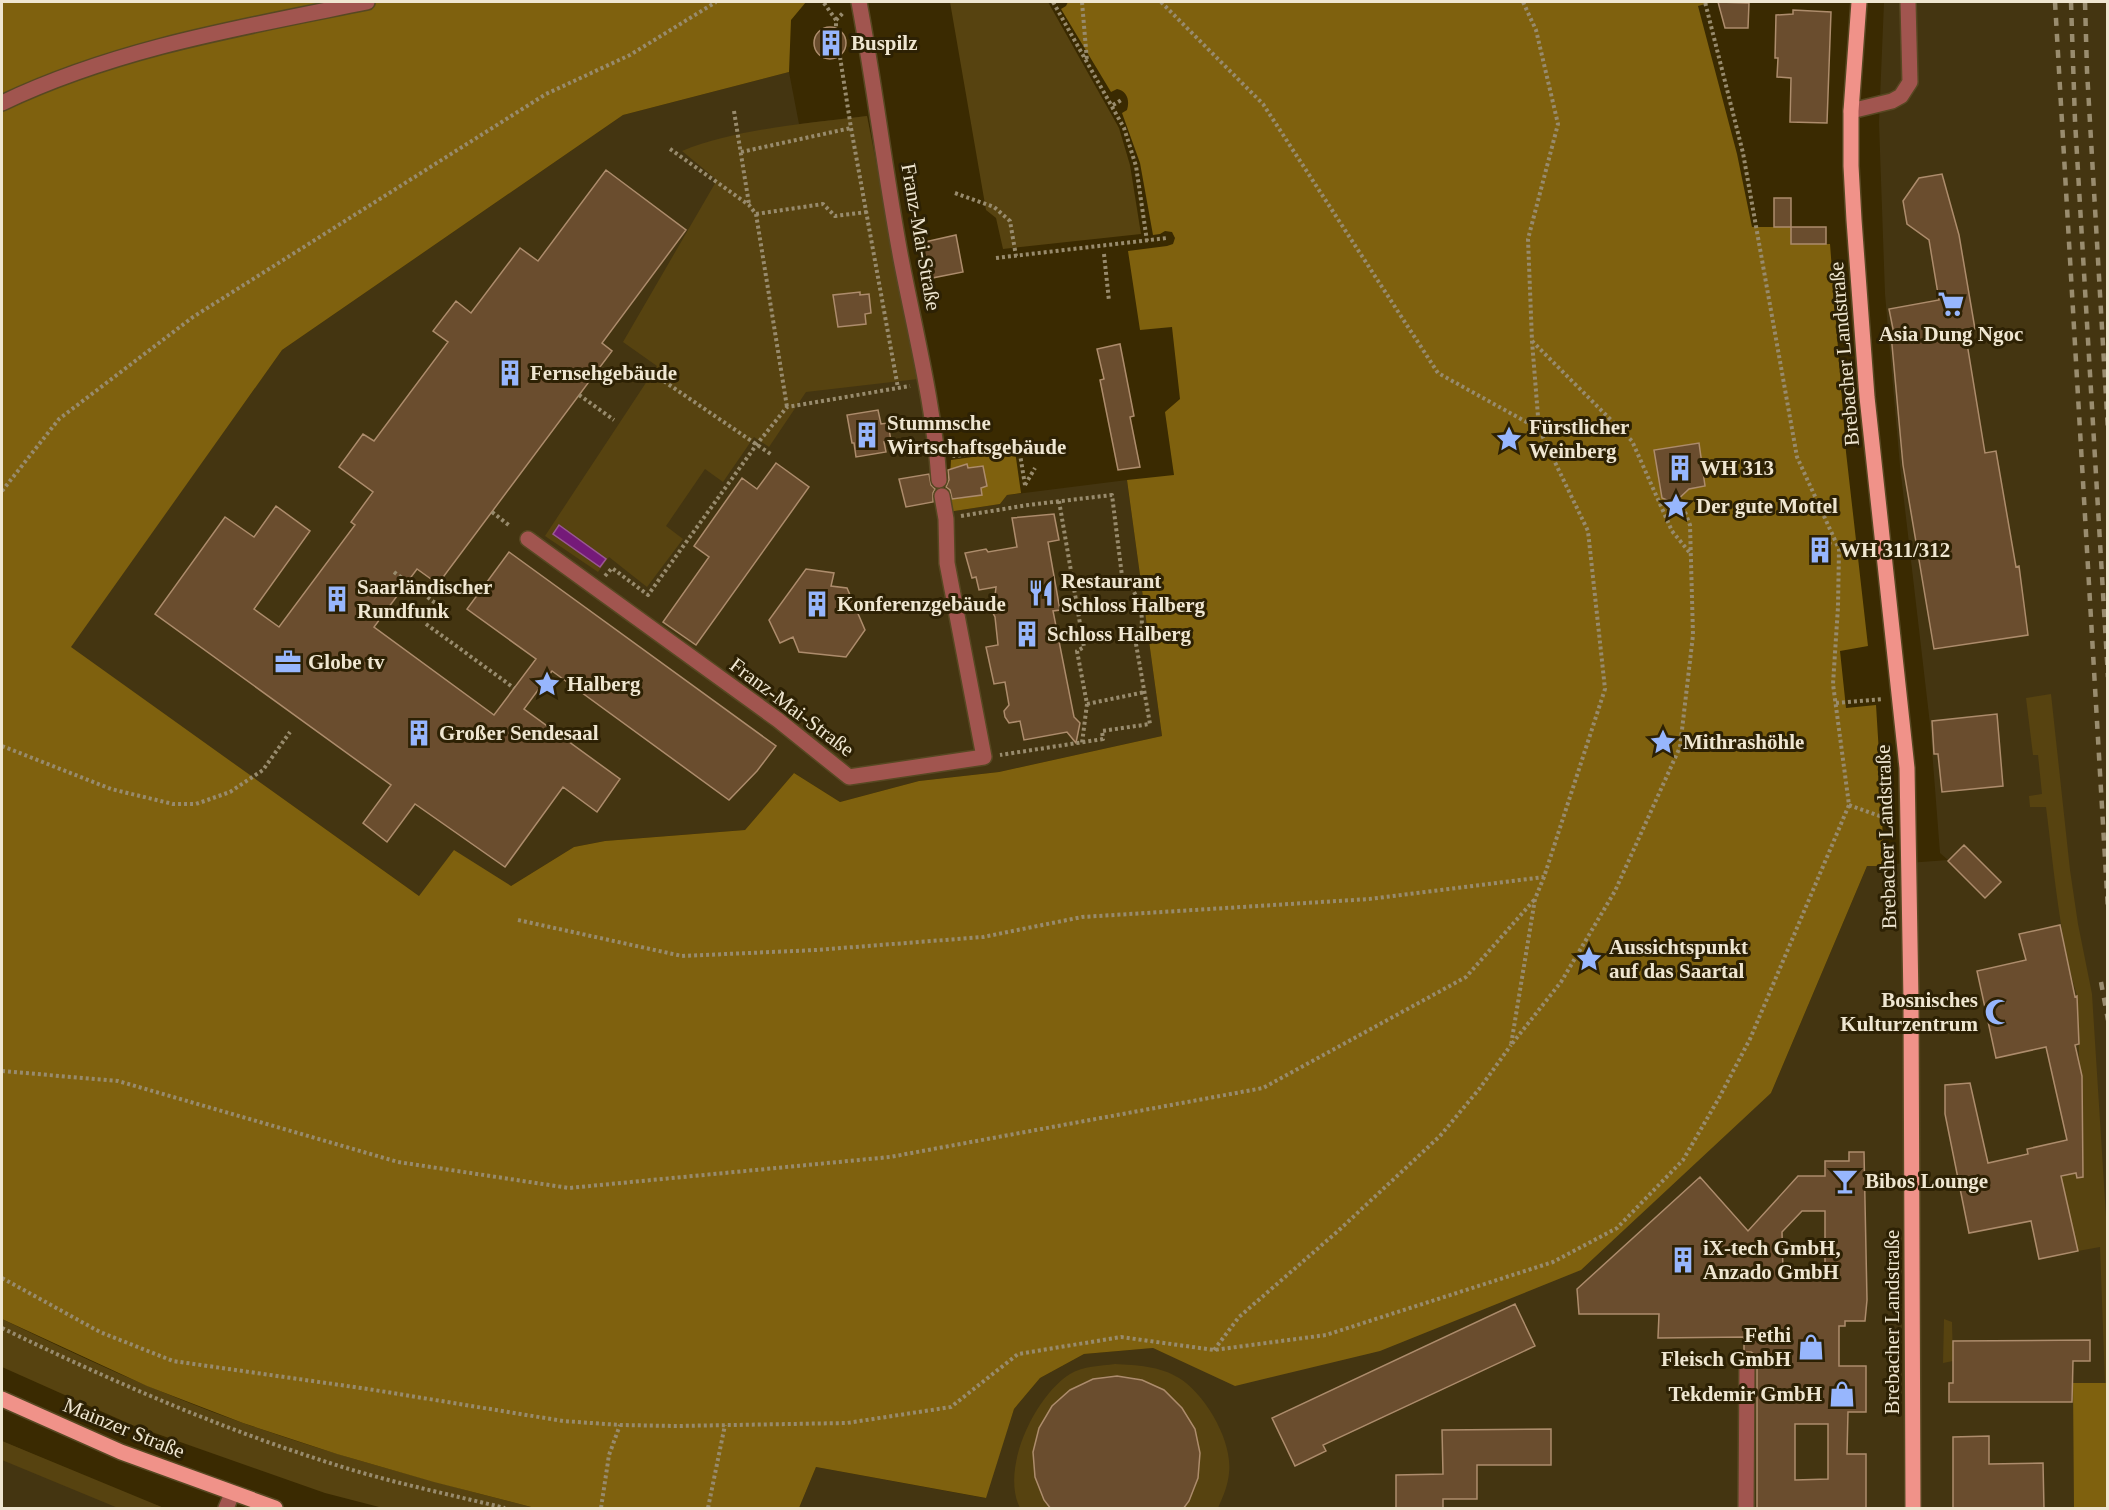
<svg xmlns="http://www.w3.org/2000/svg" width="2109" height="1510" font-family="Georgia,serif">
<rect width="100%" height="100%" fill="#3a2a01"/>
<path fill="#443511" d="M 1884,2 L 2107,2 L 2107,1508 L 799,1508 L 816,1467 L 985,1498 L 1014,1409 L 1040,1378 L 1084,1354 L 1153,1348 L 1236,1385 L 1771,1093 L 1867,866 L 1948,860 L 1940,853 L 1930,724 L 1900,466 L 1885,294 L 1879,123 Z
M 789,72 L 799,124 L 867,116 L 948,512 L 1000,504 L 1007,495 L 1127,480 L 1162,736 L 999,772 L 919,781 L 840,802 L 794,773 L 745,830 L 605,841 L 574,847 L 511,886 L 419,896 L 70,647 L 282,350 L 623,115 Z
M 2,1441 L 117,1490 L 164,1508 L 2,1508 Z"/>
<path fill="#574310" d="M 950,2 L 1048,2 L 1119,128 L 1130,165 L 1141,234 L 1003,249 L 996,218 L 986,210 Z
M 867,116 L 918,379 L 806,392 L 769,447 L 754,437 L 723,482 L 705,469 L 666,526 L 683,539 L 647,587 L 609,557 L 598,572 L 545,536 L 657,366 L 623,342 L 717,180 L 682,151 C 735,129 809,123 867,116 Z
M 2051,694 L 2070,870 L 2078,924 L 2092,994 L 2107,1232 L 2107,1383 L 2105,1383 L 2100,1247 L 2078,1251 L 2061,1176 L 2083,1171 L 2077,996 C 2059,935 2054,870 2046,807 L 2030,807 L 2029,796 L 2042,794 L 2038,755 L 2033,755 L 2026,698 Z
M 2,1319 C 81,1357 160,1394 243,1423 C 339,1457 437,1483 535,1508 L 383,1508 L 325,1493 L 132,1425 L 2,1367 Z
M 1944,1319 L 1952,1322 L 1953,1361 L 1943,1363 Z
M 1115,1364 C 1136,1365 1160,1366 1179,1378 C 1205,1394 1233,1441 1229,1473 C 1228,1485 1223,1497 1218,1508 L 1183,1508 C 1193,1496 1198,1482 1199,1466 C 1205,1394 1117,1346 1062,1397 C 1048,1410 1039,1424 1038,1444 C 1036,1470 1033,1487 1051,1508 L 1020,1508 C 1000,1469 1035,1396 1070,1374 C 1084,1366 1100,1366 1115,1364 Z
M 2,1441 L 164,1508 L 118,1508 L 2,1460 Z"/>
<path fill="#7f610e" d="M 2,2 L 806,2 L 791,20 L 789,72 L 623,115 L 282,350 L 71,647 L 419,896 L 454,850 L 511,886 L 574,847 L 605,841 L 745,830 L 794,773 L 840,802 L 919,781 L 999,772 L 1162,736 L 1127,480 L 1174,475 L 1165,412 L 1180,399 L 1172,327 L 1140,330 L 1128,251 L 1167,246 L 1173,244 L 1175,238 L 1172,232 L 1165,231 L 1160,234 L 1153,235 L 1140,163 L 1122,113 L 1127,110 C 1130,100 1127,91 1117,89 L 1111,92 L 1061,9 L 1066,6 L 1068,2 L 1713,2 L 1698,6 L 1737,154 L 1752,227 L 1791,227 L 1791,244 L 1830,244 L 1846,452 L 1868,646 L 1840,651 L 1846,708 L 1876,705 L 1882,802 L 1883,866 L 1867,866 L 1771,1093 L 1581,1270 L 1380,1351 L 1235,1386 L 1153,1348 L 1084,1354 L 1040,1378 L 1014,1409 L 986,1498 L 816,1467 L 799,1508 L 535,1508 L 434,1482 L 337,1454 L 243,1423 L 147,1386 L 2,1319 Z
M 1015,451 L 1021,493 L 1007,495 L 1000,504 L 948,512 L 951,460 Z
M 2073,1383 L 2107,1383 L 2107,1508 L 2074,1508 Z"/>
<path fill="#751a79" stroke="#9a5793" stroke-width="1.5" d="M 559,525 L 606,559 L 600,567 L 553,534 Z"/>
<path fill="#6a4d2e" stroke="#ad8c6c" stroke-width="1.5" fill-rule="evenodd" d="M 1718,2 L 1749,3 L 1748,28 L 1725,28 Z
M 1793,10 L 1831,12 L 1827,123 L 1790,122 L 1791,78 L 1777,77 L 1778,58 L 1775,58 L 1776,15 L 1793,14 Z
M814 43a16 16 0 1 1 32 0a16 16 0 1 1-32 0Z
M 606,170 L 686,230 L 602,343 L 612,351 L 438,584 L 417,569 L 374,627 L 494,715 L 536,659 L 467,609 L 509,552 L 776,746 L 757,771 L 729,800 L 552,671 L 524,709 L 620,779 L 597,812 L 563,787 L 505,867 L 415,804 L 387,842 L 363,823 L 391,785 L 155,614 L 225,517 L 254,537 L 276,506 L 310,531 L 254,609 L 279,627 L 355,525 L 351,522 L 373,492 L 339,467 L 363,434 L 374,441 L 448,342 L 433,331 L 456,301 L 471,313 L 520,248 L 538,261 Z
M 1942,174 L 1959,235 L 1975,329 L 1965,331 L 1985,453 L 1996,451 L 2016,567 L 2019,566 L 2028,635 L 1934,649 L 1903,465 L 1891,334 L 1894,334 L 1889,309 L 1939,300 L 1929,240 L 1907,224 L 1903,201 L 1919,178 Z
M 1774,198 L 1791,198 L 1791,227 L 1774,227 Z
M 1791,227 L 1826,227 L 1826,244 L 1791,244 Z
M 956,235 L 963,272 L 927,279 L 920,243 Z
M 860,292 L 860,295 L 869,294 L 871,313 L 865,314 L 866,324 L 838,327 L 833,295 Z
M 1120,344 L 1134,416 L 1130,417 L 1140,467 L 1118,470 L 1100,380 L 1104,379 L 1097,349 Z
M 878,410 L 881,424 L 888,423 L 891,441 L 884,442 L 886,452 L 856,457 L 854,443 L 852,443 L 847,415 Z
M 1699,443 L 1705,486 L 1689,489 L 1674,503 L 1662,498 L 1654,450 Z
M 776,463 L 809,487 L 696,645 L 663,622 L 709,557 L 694,546 L 742,478 L 757,489 Z
M 967,464 L 968,468 L 983,466 L 987,486 L 981,488 L 982,495 L 952,499 L 950,490 L 946,487 L 949,480 L 948,470 Z
M 929,474 L 931,485 L 935,489 L 933,493 L 933,502 L 906,507 L 899,479 Z
M 1054,514 L 1059,540 L 1048,542 L 1060,610 L 1053,611 L 1074,717 L 1080,723 L 1076,743 L 1067,732 L 1024,740 L 1020,721 L 1009,723 L 1005,717 L 1004,711 L 1009,705 L 1005,682 L 994,684 L 986,647 L 998,645 L 995,617 L 993,613 L 996,587 L 979,590 L 976,577 L 972,578 L 965,553 L 986,549 L 988,552 L 1017,547 L 1012,518 Z
M 1816,538 L 1831,543 L 1825,561 L 1810,556 Z
M 806,569 L 834,573 L 831,586 L 847,588 L 865,630 L 846,657 L 799,652 L 793,637 L 780,643 L 769,620 Z
M 1997,714 L 2003,786 L 1942,792 L 1938,754 L 1934,754 L 1932,721 Z
M 1964,845 L 2001,882 L 1985,898 L 1948,861 Z
M 2060,925 L 2075,997 L 2077,996 L 2079,1044 L 2075,1045 L 2082,1076 L 2083,1177 L 2077,1178 L 2076,1173 L 2061,1176 L 2078,1251 L 2039,1259 L 2031,1221 L 1969,1233 L 1945,1114 L 1945,1085 L 1970,1083 L 1988,1163 L 2028,1154 L 2027,1149 L 2067,1140 L 2046,1047 L 1996,1058 L 1977,971 L 2026,960 L 2019,934 Z
M 1849,1152 L 1864,1152 L 1867,1300 L 1865,1321 L 1845,1321 L 1845,1326 L 1839,1326 L 1839,1366 L 1866,1366 L 1866,1412 L 1848,1412 L 1847,1454 L 1866,1454 L 1866,1509 L 1757,1509 L 1757,1356 L 1751,1352 L 1744,1352 L 1744,1337 L 1658,1338 L 1659,1314 L 1579,1314 L 1577,1289 L 1700,1177 L 1748,1231 L 1798,1176 L 1825,1176 L 1825,1161 L 1849,1161 ZM 1802,1211 L 1825,1211 L 1825,1271 L 1783,1271 L 1782,1232 ZM 1795,1424 L 1828,1424 L 1828,1479 L 1795,1480 Z
M 1515,1304 L 1535,1346 L 1323,1445 L 1326,1451 L 1295,1466 L 1272,1418 Z
M 2090,1340 L 2090,1361 L 2073,1361 L 2072,1402 L 1949,1402 L 1949,1383 L 1953,1383 L 1953,1341 Z
M 1117,1376 L 1142,1380 L 1164,1390 L 1182,1408 L 1195,1429 L 1200,1453 L 1198,1478 L 1189,1501 L 1183,1509 L 1051,1509 L 1044,1500 L 1035,1477 L 1033,1452 L 1039,1428 L 1052,1406 L 1070,1390 L 1093,1379 Z
M 1551,1429 L 1551,1465 L 1477,1465 L 1477,1499 L 1443,1499 L 1443,1509 L 1396,1509 L 1396,1475 L 1443,1474 L 1442,1430 Z
M 1989,1436 L 1989,1464 L 2043,1463 L 2044,1509 L 1953,1509 L 1953,1437 Z"/>
<g fill="none" stroke-linecap="round" stroke-linejoin="round">
<g stroke="#574822" stroke-width="18">
<path id="minor" d="M 859,2 C 875,87 885,174 901,259 C 915,332 934,405 939,480
M 2,103 C 117,48 243,27 367,2
M 1851,111 L 1892,101 L 1901,96 L 1910,82 L 1908,2
M 528,539 L 778,720 L 849,777 L 984,757 L 947,563 L 946,519 L 942,496
M 226,1508 L 232,1494
M 1746,1508 L 1747,1361"/>
</g>
<g stroke="#574822" stroke-width="18">
<path id="major" d="M 1859,2 L 1851,111 L 1851,166 L 1854,220 L 1867,397 L 1907,768 L 1911,1000 L 1913,1508
M 2,1399 L 121,1452 L 275,1508"/>
</g>
<path stroke="#988b6d" stroke-width="4" stroke-dasharray="3 3" stroke-linecap="butt" d="M 1053,2 L 1124,128 L 1136,166 L 1147,241
M 1082,2 L 1087,61
M 1161,2 L 1263,104 L 1438,373 L 1539,429
M 1523,2 L 1536,30 L 1558,124 L 1528,239 L 1532,341 L 1539,429 L 1588,531 L 1605,689 L 1544,877 L 1535,899 L 1511,1045 L 1561,982 L 1615,891 L 1680,747 L 1693,635 L 1690,525 L 1680,499
M 824,3 L 836,20 L 836,27
M 836,20 L 844,12
M 840,57 L 851,128 L 898,388
M 1113,105 L 1123,99
M 734,111 L 749,204
M 670,149 L 749,205 L 756,214 L 787,407
M 741,152 L 851,128
M 955,193 L 994,207 L 1010,221 L 1016,256
M 756,214 L 823,204 L 835,216 L 867,212
M 1104,254 L 1109,301
M 996,258 L 1167,238
M 1532,341 L 1632,441 L 1672,531 L 1690,553
M 649,371 L 772,455
M 579,395 L 614,420
M 954,454 L 954,456 L 1019,448 L 1025,485
M 1025,485 L 1035,468
M 2,491 L 59,419 L 193,317 L 546,94 L 630,55 L 716,2
M 1059,501 L 1084,647 L 1077,651 L 1087,704 L 1082,743
M 492,512 L 510,526
M 961,516 L 1028,505 L 1112,495 L 1123,584 L 1130,584 C 1141,604 1147,622 1136,644 L 1150,724 L 1102,731 L 1103,739 L 1000,755
M 394,572 L 446,611
M 605,576 L 612,568 L 648,595 L 757,444 L 787,407 L 910,386
M 426,624 L 514,688
M 1836,703 L 1883,699
M 1087,704 L 1145,692
M 2,746 L 111,789 L 173,804 L 196,804 L 230,792 L 263,770 L 290,732
M 1849,805 L 1891,820
M 518,920 L 682,956 L 816,950 L 983,937 L 1082,917 L 1369,899 L 1544,877
M 2,1071 L 118,1081 L 398,1162 L 569,1188 L 890,1157 L 1263,1088 L 1466,977 L 1534,900
M 2,1278 L 100,1332 L 173,1361 L 368,1389 L 563,1421 L 620,1425 L 676,1426 L 847,1423 L 951,1407 L 1018,1354 L 1121,1337 L 1214,1350 L 1326,1335 L 1553,1262 L 1617,1228 L 1683,1160 L 1719,1098 L 1750,1039 L 1849,805 L 1833,684 L 1838,607 L 1839,549 L 1797,457 L 1743,153 L 1705,2
M 2,1328 C 109,1380 219,1428 333,1464 C 389,1482 448,1494 505,1508
M 1214,1350 L 1239,1317 L 1338,1231 L 1440,1136 L 1480,1088 L 1511,1045
M 601,1508 L 609,1455 L 620,1425
M 708,1508 L 725,1425"/>
<use href="#minor" stroke="#a1554f" stroke-width="15"/>
<use href="#major" stroke="#f09289" stroke-width="15"/>
<path stroke="#998c6e" stroke-width="4.5" stroke-dasharray="8 8" stroke-linecap="butt" d="M 2055,2 L 2108,910
M 2071,2 L 2075,121 L 2108,677
M 2085,2 L 2087,71 L 2108,431
M 2101,982 L 2108,1020"/>
</g>
<defs>
<g id="building-bare" transform="scale(2.07)"><path d="M-4-6H4V6H1V3H-1V6H-4ZM-2.5-4.3h1.7v1.8h-1.7ZM.8-4.3h1.7v1.8H.8ZM-2.5-1h1.7V.8h-1.7ZM.8-1h1.7V.8H.8Z" fill="#97b6fd" stroke="#2d2104" stroke-width="2.5" paint-order="stroke"/></g>
<g id="supermarket-bare" transform="scale(2.07)"><path d="M-6-5.5h2.5l.6 2H6L4.5 2H-2.5L-4.4-4H-6ZM-1.5 3.2a1.3 1.3 0 1 0 .1 0ZM3 3.2a1.3 1.3 0 1 0 .1 0Z" fill="#97b6fd" stroke="#2d2104" stroke-width="2.5" paint-order="stroke"/></g>
<g id="sight-bare" transform="scale(2.07)"><path d="M0-6L1.8-2.2L6-1.7L2.9 1.2L3.7 5.4L0 3.3L-3.7 5.4L-2.9 1.2L-6-1.7L-1.8-2.2Z" fill="#97b6fd" stroke="#2d2104" stroke-width="2.5" paint-order="stroke"/></g>
<g id="restaurant-bare" transform="scale(2.07)"><path d="M-5-6h1v4h1v-4h1v4h1v-4h1v5L-1.5 .5V6h-2V.5L-5-1ZM5-6V6H3V1.5H1.5Q1.5-4 5-6Z" fill="#97b6fd" stroke="#2d2104" stroke-width="2.5" paint-order="stroke"/></g>
<g id="office-bare" transform="scale(2.07)"><path d="M-6-3h4V-5.5h4V-3h4V5H-6ZM-1-4.5V-3h2v-1.5ZM-6 0V1H6V0Z" fill="#97b6fd" stroke="#2d2104" stroke-width="2.5" paint-order="stroke"/></g>
<g id="mosque-bare" transform="scale(2.07)"><path d="M3.5-4.9A6 6 0 1 0 3.5 4.9A5 5 0 1 1 3.5-4.9Z" fill="#97b6fd" stroke="#2d2104" stroke-width="2.5" paint-order="stroke"/></g>
<g id="bar-bare" transform="scale(2.07)"><path d="M-6-5H6L.8 .8V4.5H3.5V6h-7V4.5H-.8V.8Z" fill="#97b6fd" stroke="#2d2104" stroke-width="2.5" paint-order="stroke"/></g>
<g id="shop-bare" transform="scale(2.07)"><path d="M-5-2.5h2.3a2.7 3.5 0 0 1 5.4 0H5L5.5 6h-11ZM-1.5-2.5h3a1.5 2.3 0 0 0-3 0Z" fill="#97b6fd" stroke="#2d2104" stroke-width="2.5" paint-order="stroke"/></g>
</defs>
<g fill-rule="evenodd">
<use href="#building-bare" x="831" y="43"/>
<use href="#supermarket-bare" x="1951" y="304"/>
<use href="#building-bare" x="510" y="373"/>
<use href="#building-bare" x="867" y="435"/>
<use href="#sight-bare" x="1509" y="439"/>
<use href="#building-bare" x="1680" y="468"/>
<use href="#sight-bare" x="1676" y="506"/>
<use href="#building-bare" x="1820" y="550"/>
<use href="#restaurant-bare" x="1041" y="593"/>
<use href="#building-bare" x="337" y="599"/>
<use href="#building-bare" x="817" y="604"/>
<use href="#building-bare" x="1027" y="634"/>
<use href="#office-bare" x="288" y="662"/>
<use href="#sight-bare" x="547" y="684"/>
<use href="#building-bare" x="419" y="733"/>
<use href="#sight-bare" x="1663" y="742"/>
<use href="#sight-bare" x="1589" y="959"/>
<use href="#mosque-bare" x="1998" y="1012"/>
<use href="#bar-bare" x="1845" y="1181"/>
<use href="#building-bare" x="1683" y="1260"/>
<use href="#shop-bare" x="1811" y="1347"/>
<use href="#shop-bare" x="1842" y="1394"/>
</g>
<g text-anchor="middle" stroke-width="6" stroke-linejoin="round" paint-order="stroke">
<g font-size="21" font-weight="bold" fill="#efe6d1" stroke="#2d2104" text-anchor="start">
<text x="851" y="50">Buspilz</text>
<text x="1951" y="341" text-anchor="middle">Asia Dung Ngoc</text>
<text x="530" y="380">Fernsehgebäude</text>
<text x="887" y="430">Stummsche<tspan x="887" dy="24">Wirtschaftsgebäude</tspan></text>
<text x="1529" y="434">Fürstlicher<tspan x="1529" dy="24">Weinberg</tspan></text>
<text x="1700" y="475">WH 313</text>
<text x="1696" y="513">Der gute Mottel</text>
<text x="1840" y="557">WH 311/312</text>
<text x="1061" y="588">Restaurant<tspan x="1061" dy="24">Schloss Halberg</tspan></text>
<text x="357" y="594">Saarländischer<tspan x="357" dy="24">Rundfunk</tspan></text>
<text x="837" y="611">Konferenzgebäude</text>
<text x="1047" y="641">Schloss Halberg</text>
<text x="308" y="669">Globe tv</text>
<text x="567" y="691">Halberg</text>
<text x="439" y="740">Großer Sendesaal</text>
<text x="1683" y="749">Mithrashöhle</text>
<text x="1609" y="954">Aussichtspunkt<tspan x="1609" dy="24">auf das Saartal</tspan></text>
<text x="1978" y="1007" text-anchor="end">Bosnisches<tspan x="1978" dy="24">Kulturzentrum</tspan></text>
<text x="1865" y="1188">Bibos Lounge</text>
<text x="1703" y="1255">iX-tech GmbH,<tspan x="1703" dy="24">Anzado GmbH</tspan></text>
<text x="1791" y="1342" text-anchor="end">Fethi<tspan x="1791" dy="24">Fleisch GmbH</tspan></text>
<text x="1822" y="1401" text-anchor="end">Tekdemir GmbH</text>
</g>
<g font-size="21" fill="#efe6d1" stroke="#2d2104">
<text transform="translate(921 237) rotate(80)" y="7">Franz-Mai-Straße</text>
<text transform="translate(1844 354) rotate(-95)" y="7">Brebacher Landstraße</text>
<text transform="translate(792 707) rotate(37)" y="7">Franz-Mai-Straße</text>
<text transform="translate(1886 837) rotate(-92)" y="7">Brebacher Landstraße</text>
<text transform="translate(1892 1322) rotate(-90)" y="7">Brebacher Landstraße</text>
<text transform="translate(124 1428) rotate(22)" y="7">Mainzer Straße</text>
</g>
</g>
<rect width="2109" height="1510" fill="none" stroke="#efe6d1" stroke-width="6"/>
</svg>
